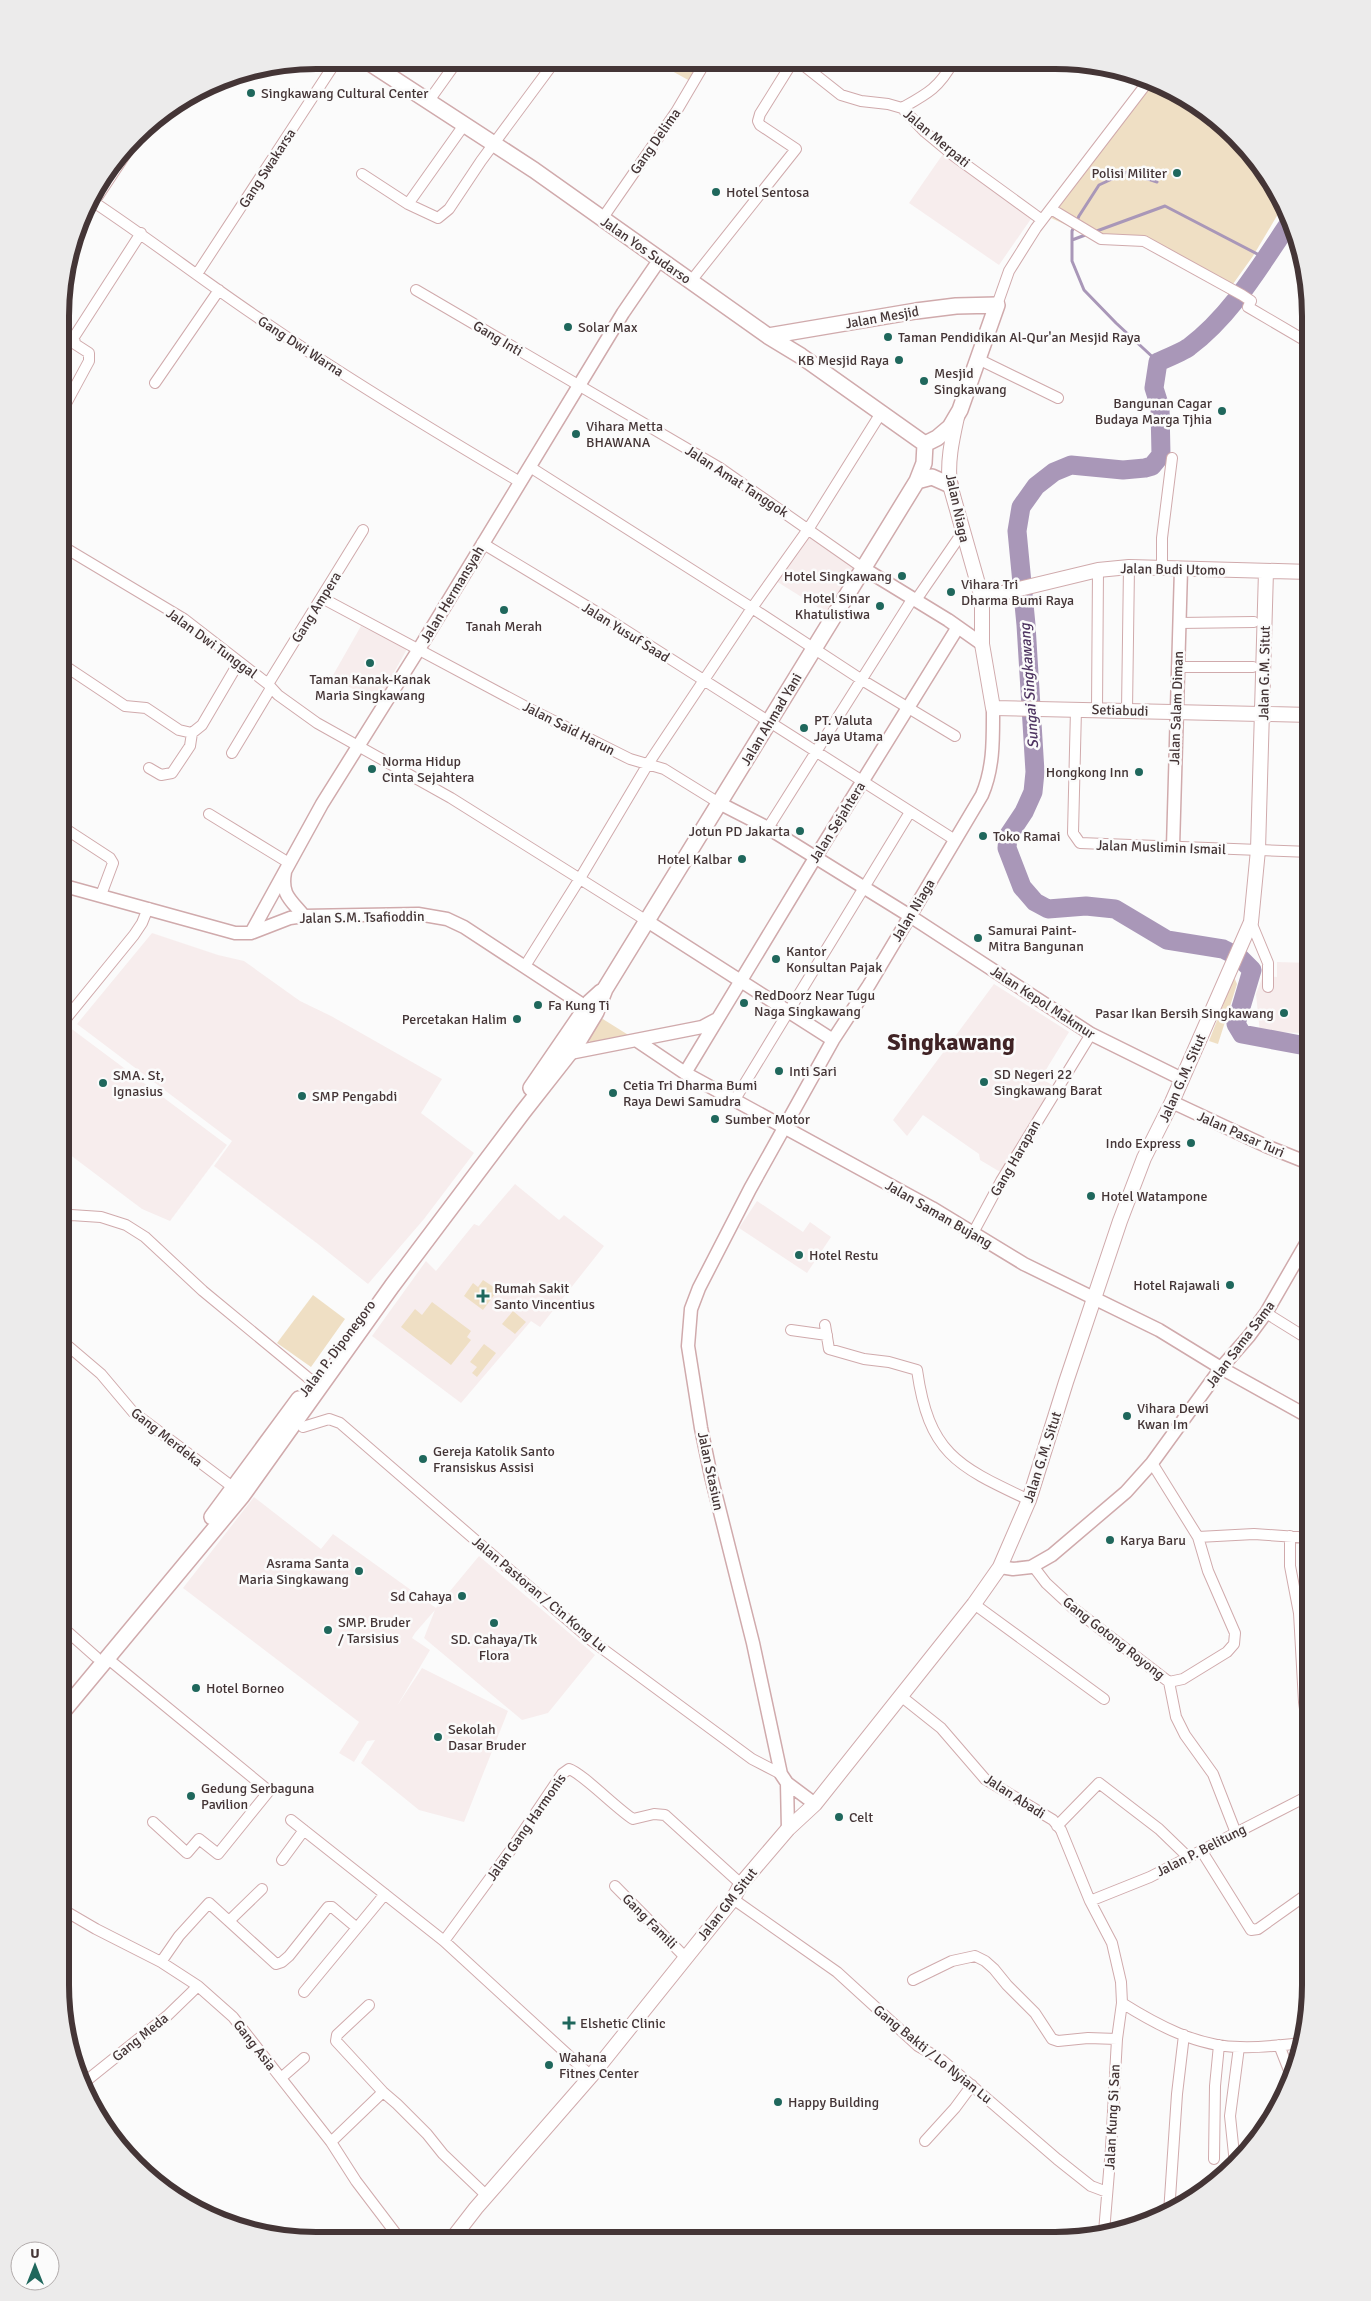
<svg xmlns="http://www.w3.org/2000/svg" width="1371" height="2301" font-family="Signika,sans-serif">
<rect width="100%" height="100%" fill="#fbfbfb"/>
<path fill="#f7eded" d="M 943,154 L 1033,216 L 999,265 L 909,203 Z
M 807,533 L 857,564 L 827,613 L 776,581 Z
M 361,626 L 407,649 L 377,703 L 332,677 Z
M 152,933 L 218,955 L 244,961 L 300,1001 L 331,1016 L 442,1079 L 421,1113 L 474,1153 L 424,1219 L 368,1284 L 318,1244 L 214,1166 L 232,1141 L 77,1024 Z
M 1277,962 L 1311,963 L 1311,1033 L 1260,1032 L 1256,994 L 1263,976 L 1277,977 Z
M 994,984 L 1069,1032 L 1041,1078 L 1055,1087 L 1002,1173 L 980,1160 L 979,1154 L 923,1115 L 907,1136 L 893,1120 Z
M 61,1021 L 227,1145 L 170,1221 L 142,1209 L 61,1148 Z
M 515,1184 L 559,1220 L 564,1215 L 604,1246 L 540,1327 L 531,1321 L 461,1403 L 372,1336 L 426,1261 L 436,1271 L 474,1224 L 479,1226 Z
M 757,1201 L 803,1232 L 810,1222 L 831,1237 L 807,1273 L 739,1228 Z
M 254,1497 L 321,1549 L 333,1534 L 436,1608 L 479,1556 L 595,1655 L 548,1713 L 522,1720 L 424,1638 L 435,1610 L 415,1633 L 412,1638 L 430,1650 L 397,1706 L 422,1668 L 508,1711 L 464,1822 L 419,1810 L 361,1763 L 375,1740 L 367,1741 L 354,1762 L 339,1753 L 359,1722 L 183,1588 Z"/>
<path fill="#efdfc4" d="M 654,61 L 700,61 L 690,81 Z
M 1155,80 L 1211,113 L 1258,160 L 1284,204 L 1253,256 L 1228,291 L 1144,244 L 1110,245 L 1051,218 Z
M 1234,977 L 1237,984 L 1218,1044 L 1209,1041 Z
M 598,1016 L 630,1036 L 590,1044 L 589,1038 Z
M 483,1280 L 498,1290 L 483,1310 L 464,1296 L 473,1283 L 478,1287 Z
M 313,1295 L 345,1319 L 311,1367 L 277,1343 Z
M 432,1302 L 471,1331 L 467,1337 L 471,1340 L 451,1365 L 401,1327 L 415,1309 L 422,1315 Z
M 513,1311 L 526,1322 L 515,1334 L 502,1324 Z
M 484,1344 L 496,1353 L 477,1377 L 472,1373 L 477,1367 L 470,1362 Z"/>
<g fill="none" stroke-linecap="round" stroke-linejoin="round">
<path stroke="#a997b8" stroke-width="3" d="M 1157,182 L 1127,172 L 1099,185 L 1079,216 L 1072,231 L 1072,261 L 1084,290 L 1116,323 L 1158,362
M 1094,232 L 1165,206 L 1265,258
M 1072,240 L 1088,234"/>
<path stroke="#a997b8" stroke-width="19" d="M 1292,219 C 1261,264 1233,314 1189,347 C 1184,351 1165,359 1158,362 L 1154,388 L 1160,407 L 1161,455 L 1152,466 L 1145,468 L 1123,470 L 1071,465 L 1054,472 L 1036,486 L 1021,507 L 1017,531 L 1026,625 L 1035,772 L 1033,792 L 1024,812 L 1008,836 L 1007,848 L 1022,887 L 1035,902 L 1048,909 L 1086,906 L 1115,909 L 1167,940 L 1223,949 L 1239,957 L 1252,970 L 1236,1024 L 1242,1034 L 1311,1047"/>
<g stroke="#d0aaac" stroke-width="12">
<path id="minor" d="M 798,61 L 841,95 L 861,101 L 888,104 L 902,108 L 925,132 L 954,156 L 1042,220
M 428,102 L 458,60
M 902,108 C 927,94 939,88 953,62
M 362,174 L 408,204 L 438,218 L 449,209 L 481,161 L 555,61
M 89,199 C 147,237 202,280 260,319 C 344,377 432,430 520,482
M 94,202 L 145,125
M 408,204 L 464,125
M 1051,209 L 1101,239 L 1144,241 L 1242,295 L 1251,301 L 1248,307 L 1311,344
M 602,219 L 676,112 L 706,61
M 197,274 L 337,60
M 691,281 L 796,149 L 760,125 L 758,121 L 760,114 L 793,61
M 416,290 L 720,468 L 863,568
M 997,305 L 1009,271 L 1036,228 L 1150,79
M 978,359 L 1058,398
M 155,383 L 219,290
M 62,411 L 89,361 L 89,353 L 75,344 L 74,337 L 141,233
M 881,413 L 809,528 L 752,608 L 862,680 L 955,736
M 482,543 L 603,616 L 955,840
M 62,546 L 184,619 L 268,684 L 278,695 L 317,723 L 451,798 L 647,921
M 1162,568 L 1162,538 L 1172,458
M 322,598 L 530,709 L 630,759 L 664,769 L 719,803
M 916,600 L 962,533
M 1179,623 L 1254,622
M 62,664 L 125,706 L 146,708 L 179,730 L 192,733 L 202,725 L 239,662
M 1177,667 L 1253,667
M 268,684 L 363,530
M 1076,709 L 1073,833 L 1080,843 L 1311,852
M 1097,709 L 1098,570
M 1127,710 L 1129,567
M 232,753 L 271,688
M 149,768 L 161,775 L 172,773 L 190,746 L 192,733
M 209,814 L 289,863
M 61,826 L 110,858 L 113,863 L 101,895
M 768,828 L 913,598
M 1251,922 L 1268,963 L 1268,987
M 525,966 L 579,880 L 648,764 L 752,608 L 530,467
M 64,1021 L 134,935 L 142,923 L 148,908
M 734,1101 L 910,812
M 61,1220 L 71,1215 L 101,1217 L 126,1225 L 145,1237 L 203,1291 L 312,1381
M 973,1233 L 1001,1181 L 1091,1034
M 1266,1313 L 1311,1341
M 825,1325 L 829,1349 L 864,1359 L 889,1362 L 917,1370 C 929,1454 957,1466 1029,1500
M 791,1330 L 827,1335
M 61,1340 L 101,1374 L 133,1412 L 234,1488
M 303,1427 L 329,1419 L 340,1423 L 592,1641 L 752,1759 L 781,1774
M 1290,1536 L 1290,1566 L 1299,1613 L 1304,1702 L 1311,1748
M 1198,1537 L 1254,1534 L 1311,1538
M 1033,1566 L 1046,1583 L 1073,1608 L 1169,1682 L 1183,1679 L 1227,1652 L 1234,1644 L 1235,1633 L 1208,1571 L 1198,1537 L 1152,1463
M 974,1604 L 1104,1699
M 60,1625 L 96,1657
M 107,1658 L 269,1791 L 218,1854 L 199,1839 L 187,1853 L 153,1822
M 1169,1682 L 1176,1717 L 1185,1735 L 1213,1774 L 1236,1833
M 902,1697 L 941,1728 L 985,1779 L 1053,1820 L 1061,1830 L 1090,1901 L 1112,1943 L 1121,1982 L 1122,2003 L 1117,2039 L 1111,2148 L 1104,2232
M 291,1820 L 444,1941 L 591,2076
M 1057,1826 L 1099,1783 L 1159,1829 L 1188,1857
M 1201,1850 L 1251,1930 L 1258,1929 L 1303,1897
M 282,1860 L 304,1830
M 615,1886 L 685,1957
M 733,1899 L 837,1972 L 918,2046 L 942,2060 L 1057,2159 L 1091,2186 L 1107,2192
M 1090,1901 L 1150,1877 L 1310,1795
M 60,1908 L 96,1929 L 161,1962 L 198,1986 L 233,2017 L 331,2142 L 356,2181 L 400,2239
M 229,1921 L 262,1889
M 444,1941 L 510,1851 L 562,1774 L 569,1769 C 582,1773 617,1809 633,1819 L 654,1814 L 665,1815 L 741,1884
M 161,1962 L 179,1936 L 209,1903 L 276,1964 L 282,1962 L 289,1956 L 328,1907 L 332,1907 L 357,1928
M 913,1980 L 952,1961 L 975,1956 L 985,1961 L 994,1969 L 1007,1985 L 1035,2013 L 1052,2039 L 1058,2041 L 1088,2038 L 1117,2039
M 304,1992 L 385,1894
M 1122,2003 C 1157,2025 1198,2047 1240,2047 C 1261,2048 1282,2045 1302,2043
M 369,2005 L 337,2035 L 336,2041 L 383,2092 L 397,2104 L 427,2134 L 443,2154 L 487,2196
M 1279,2045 L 1292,2078
M 281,2078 L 304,2058
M 81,2085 L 167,2016 L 198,1986
M 925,2141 L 955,2108 L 972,2085
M 331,2142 L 383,2092
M 1214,2159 L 1215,2086 L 1219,2045
M 1235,2164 L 1230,2116 L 1239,2047
M 1169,2213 L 1177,2094 L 1184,2035"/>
</g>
<g stroke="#d0aaac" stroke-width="15">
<path id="tertiary" d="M 863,568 L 948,620 L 982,644
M 719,803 L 768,828 L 910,916 L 1091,1034 L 1182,1079
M 1173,847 L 1181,569
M 285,872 C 281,895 290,899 304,916
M 61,885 L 235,933 L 251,933 L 290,918 L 304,916 L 418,914 L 447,919 L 464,927 L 586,1007
M 647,921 L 833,1040
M 251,933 L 322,804 L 419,649 L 623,313 L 660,259
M 636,1040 L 685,1073 L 932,1208 L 1024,1264 L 1159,1330 L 1221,1368 L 1311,1418
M 570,1053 L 702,1027 L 717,1019
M 685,1073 L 815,858 L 958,627
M 1172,1102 L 1266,1146 L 1311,1164
M 1000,1567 L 1013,1569 L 1031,1567 L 1052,1555 L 1126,1492 L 1152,1463 L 1221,1368 L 1249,1336 L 1266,1313 L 1311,1235
M 787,1783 L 815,1804
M 788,1829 L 787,1783 L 781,1774 L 753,1643 L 711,1476 L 701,1428 L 688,1346 L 691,1309 L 699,1288 L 750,1189 L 833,1040 L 869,985 L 982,795 C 994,767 993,738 993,708"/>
</g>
<g stroke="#d0aaac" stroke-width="16">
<path id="secondary" d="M 957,417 C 952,440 947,462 950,485 L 982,598 L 982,644 L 993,708 L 1311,715
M 982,598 L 1098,570 L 1129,567 L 1311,572
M 452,2239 L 476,2208 L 591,2076 L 733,1899 L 741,1884 L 788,1829 L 815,1804 L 974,1604 L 1000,1567 L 1029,1500 L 1066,1382 L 1120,1221 L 1144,1158 L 1172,1102 L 1251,922 L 1258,850 L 1266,571"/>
</g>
<g stroke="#d0aaac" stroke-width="18">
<path id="primary" d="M 365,60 L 534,170 L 768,336 L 801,356 L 925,444
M 768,336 L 916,311 L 956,306 L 997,305 L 960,410 L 950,427 L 937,438 L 925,444
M 917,481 L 932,477 L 950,485
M 531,1088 L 590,1002 L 601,992
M 212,1517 L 299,1399
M 60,1715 L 242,1496 L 392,1286 L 523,1112 L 578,1042 L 596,1012 L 605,989 L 917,481 L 924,463 L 925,444"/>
</g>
<use href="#minor" stroke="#fff" stroke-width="10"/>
<use href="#tertiary" stroke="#fff" stroke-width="12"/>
<use href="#secondary" stroke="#fff" stroke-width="14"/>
<use href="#primary" stroke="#fff" stroke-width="15"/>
</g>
<g fill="#1f675c" stroke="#fbfbfb" stroke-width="2">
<circle cx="251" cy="93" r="5"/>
<circle cx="1177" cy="173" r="5"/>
<circle cx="716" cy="192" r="5"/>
<circle cx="568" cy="327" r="5"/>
<circle cx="888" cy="337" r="5"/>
<circle cx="899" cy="360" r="5"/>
<circle cx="924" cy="381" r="5"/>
<circle cx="1222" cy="411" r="5"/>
<circle cx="576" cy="434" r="5"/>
<circle cx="902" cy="576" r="5"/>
<circle cx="951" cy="592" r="5"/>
<circle cx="880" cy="606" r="5"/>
<circle cx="504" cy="610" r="5"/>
<circle cx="370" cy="663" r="5"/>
<circle cx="804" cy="728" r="5"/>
<circle cx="372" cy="769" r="5"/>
<circle cx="1139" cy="772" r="5"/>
<circle cx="800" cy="831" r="5"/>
<circle cx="983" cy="836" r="5"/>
<circle cx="742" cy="859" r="5"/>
<circle cx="978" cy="938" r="5"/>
<circle cx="776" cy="959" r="5"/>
<circle cx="744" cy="1003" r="5"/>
<circle cx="538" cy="1005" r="5"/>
<circle cx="1284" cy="1013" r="5"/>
<circle cx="517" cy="1019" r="5"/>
<circle cx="779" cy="1071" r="5"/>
<circle cx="984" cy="1082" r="5"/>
<circle cx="103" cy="1083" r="5"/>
<circle cx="613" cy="1093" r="5"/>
<circle cx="302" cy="1096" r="5"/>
<circle cx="715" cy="1119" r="5"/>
<circle cx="1191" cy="1143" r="5"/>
<circle cx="1091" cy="1196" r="5"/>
<circle cx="799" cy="1255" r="5"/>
<circle cx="1230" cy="1285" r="5"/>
<path d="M480.5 1288.5h5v5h5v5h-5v5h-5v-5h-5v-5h5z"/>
<circle cx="1127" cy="1416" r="5"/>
<circle cx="423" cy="1459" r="5"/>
<circle cx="1110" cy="1540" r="5"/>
<circle cx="359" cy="1571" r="5"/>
<circle cx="462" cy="1596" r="5"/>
<circle cx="494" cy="1623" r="5"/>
<circle cx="328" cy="1630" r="5"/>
<circle cx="196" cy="1688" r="5"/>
<circle cx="438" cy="1737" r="5"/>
<circle cx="191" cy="1796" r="5"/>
<circle cx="839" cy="1817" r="5"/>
<path d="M566.5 2015.5h5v5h5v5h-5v5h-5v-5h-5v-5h5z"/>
<circle cx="549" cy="2065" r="5"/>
<circle cx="778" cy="2102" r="5"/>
</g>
<g text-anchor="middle" stroke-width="5" stroke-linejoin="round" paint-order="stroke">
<g font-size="14" fill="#443536" stroke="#fbfbfb" text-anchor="start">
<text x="261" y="98">Singkawang Cultural Center</text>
<text x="1167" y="178" text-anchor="end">Polisi Militer</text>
<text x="726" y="197">Hotel Sentosa</text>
<text x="578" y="332">Solar Max</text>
<text x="898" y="342">Taman Pendidikan Al-Qur'an Mesjid Raya</text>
<text x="889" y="365" text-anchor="end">KB Mesjid Raya</text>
<text x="934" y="378">Mesjid<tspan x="934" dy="16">Singkawang</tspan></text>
<text x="1212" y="408" text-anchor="end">Bangunan Cagar<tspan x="1212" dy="16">Budaya Marga Tjhia</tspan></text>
<text x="586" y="431">Vihara Metta<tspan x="586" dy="16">BHAWANA</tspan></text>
<text x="892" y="581" text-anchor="end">Hotel Singkawang</text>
<text x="961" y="589">Vihara Tri<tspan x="961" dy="16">Dharma Bumi Raya</tspan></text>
<text x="870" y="603" text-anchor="end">Hotel Sinar<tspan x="870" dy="16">Khatulistiwa</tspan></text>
<text x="504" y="631" text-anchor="middle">Tanah Merah</text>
<text x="370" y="684" text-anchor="middle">Taman Kanak-Kanak<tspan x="370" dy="16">Maria Singkawang</tspan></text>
<text x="814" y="725">PT. Valuta<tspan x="814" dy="16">Jaya Utama</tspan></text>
<text x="382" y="766">Norma Hidup<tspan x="382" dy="16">Cinta Sejahtera</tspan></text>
<text x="1129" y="777" text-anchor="end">Hongkong Inn</text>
<text x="790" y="836" text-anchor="end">Jotun PD Jakarta</text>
<text x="993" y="841">Toko Ramai</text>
<text x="732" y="864" text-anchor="end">Hotel Kalbar</text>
<text x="988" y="935">Samurai Paint-<tspan x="988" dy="16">Mitra Bangunan</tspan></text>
<text x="786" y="956">Kantor<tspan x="786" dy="16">Konsultan Pajak</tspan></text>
<text x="754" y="1000">RedDoorz Near Tugu<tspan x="754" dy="16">Naga Singkawang</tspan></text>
<text x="548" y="1010">Fa Kung Ti</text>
<text x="1274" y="1018" text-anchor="end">Pasar Ikan Bersih Singkawang</text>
<text x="507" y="1024" text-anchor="end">Percetakan Halim</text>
<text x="789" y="1076">Inti Sari</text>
<text x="994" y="1079">SD Negeri 22<tspan x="994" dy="16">Singkawang Barat</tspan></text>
<text x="113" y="1080">SMA. St,<tspan x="113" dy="16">Ignasius</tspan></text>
<text x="623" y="1090">Cetia Tri Dharma Bumi<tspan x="623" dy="16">Raya Dewi Samudra</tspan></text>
<text x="312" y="1101">SMP Pengabdi</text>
<text x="725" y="1124">Sumber Motor</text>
<text x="1181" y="1148" text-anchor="end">Indo Express</text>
<text x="1101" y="1201">Hotel Watampone</text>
<text x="809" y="1260">Hotel Restu</text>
<text x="1220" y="1290" text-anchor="end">Hotel Rajawali</text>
<text x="494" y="1293">Rumah Sakit<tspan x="494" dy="16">Santo Vincentius</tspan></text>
<text x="1137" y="1413">Vihara Dewi<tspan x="1137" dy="16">Kwan Im</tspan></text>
<text x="433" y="1456">Gereja Katolik Santo<tspan x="433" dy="16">Fransiskus Assisi</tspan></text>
<text x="1120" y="1545">Karya Baru</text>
<text x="349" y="1568" text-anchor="end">Asrama Santa<tspan x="349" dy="16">Maria Singkawang</tspan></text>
<text x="452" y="1601" text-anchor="end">Sd Cahaya</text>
<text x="338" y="1627">SMP. Bruder<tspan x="338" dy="16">/ Tarsisius</tspan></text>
<text x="494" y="1644" text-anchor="middle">SD. Cahaya/Tk<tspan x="494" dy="16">Flora</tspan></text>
<text x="206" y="1693">Hotel Borneo</text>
<text x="448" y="1734">Sekolah<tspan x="448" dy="16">Dasar Bruder</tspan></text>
<text x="201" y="1793">Gedung Serbaguna<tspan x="201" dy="16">Pavilion</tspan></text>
<text x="849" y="1822">Celt</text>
<text x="580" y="2028">Elshetic Clinic</text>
<text x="559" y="2062">Wahana<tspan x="559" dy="16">Fitnes Center</tspan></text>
<text x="788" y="2107">Happy Building</text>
</g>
<g font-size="14" fill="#443536" stroke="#fbfbfb">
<text transform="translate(937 138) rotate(40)" y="5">Jalan Merpati</text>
<text transform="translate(655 141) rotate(-55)" y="5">Gang Delima</text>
<text transform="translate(267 168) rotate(-57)" y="5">Gang Swakarsa</text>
<text transform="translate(646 250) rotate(35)" y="5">Jalan Yos Sudarso</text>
<text transform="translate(882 317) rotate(-10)" y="5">Jalan Mesjid</text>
<text transform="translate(498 338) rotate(31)" y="5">Gang Inti</text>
<text transform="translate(301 346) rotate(33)" y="5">Gang Dwi Warna</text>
<text transform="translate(737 481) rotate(33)" y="5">Jalan Amat Tanggok</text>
<text transform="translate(958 508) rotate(78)" y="5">Jalan Niaga</text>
<text transform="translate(1173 569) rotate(1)" y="5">Jalan Budi Utomo</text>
<text transform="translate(452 594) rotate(-59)" y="5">Jalan Hermansyah</text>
<text transform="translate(316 607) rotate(-58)" y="5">Gang Ampera</text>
<text transform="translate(626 632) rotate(32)" y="5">Jalan Yusuf Saad</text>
<text transform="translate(212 643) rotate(36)" y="5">Jalan Dwi Tunggal</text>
<text transform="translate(1264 673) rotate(-89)" y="5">Jalan G.M. Situt</text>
<text transform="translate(1176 708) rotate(-88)" y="5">Jalan Salam Diman</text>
<text transform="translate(1120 710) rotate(2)" y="5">Setiabudi</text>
<text transform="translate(771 719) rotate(-59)" y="5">Jalan Ahmad Yani</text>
<text transform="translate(569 728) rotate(27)" y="5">Jalan Said Harun</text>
<text transform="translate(837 822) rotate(-58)" y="5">Jalan Sejahtera</text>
<text transform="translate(1161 847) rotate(2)" y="5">Jalan Muslimin Ismail</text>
<text transform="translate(913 910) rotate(-59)" y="5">Jalan Niaga</text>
<text transform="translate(362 917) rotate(-1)" y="5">Jalan S.M. Tsafioddin</text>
<text transform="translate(1043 1002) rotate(33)" y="5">Jalan Kepol Makmur</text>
<text transform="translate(1182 1078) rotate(-66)" y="5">Jalan G.M. Situt</text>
<text transform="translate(1241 1134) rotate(24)" y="5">Jalan Pasar Turi</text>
<text transform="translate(1015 1158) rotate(-60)" y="5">Gang Harapan</text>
<text transform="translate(939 1214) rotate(30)" y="5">Jalan Saman Bujang</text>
<text transform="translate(1240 1344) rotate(-53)" y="5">Jalan Sama Sama</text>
<text transform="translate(337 1348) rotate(-53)" y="5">Jalan P. Diponegoro</text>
<text transform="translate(167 1437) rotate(38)" y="5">Gang Merdeka</text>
<text transform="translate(1042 1457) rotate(-72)" y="5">Jalan G.M. Situt</text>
<text transform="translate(711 1471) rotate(78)" y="5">Jalan Stasiun</text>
<text transform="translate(540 1594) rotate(40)" y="5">Jalan Pastoran / Cin Kong Lu</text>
<text transform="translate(1114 1638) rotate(38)" y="5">Gang Gotong Royong</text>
<text transform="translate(1015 1796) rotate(33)" y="5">Jalan Abadi</text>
<text transform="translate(526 1827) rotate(-55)" y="5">Jalan Gang Harmonis</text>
<text transform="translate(1201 1850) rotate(-27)" y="5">Jalan P. Belitung</text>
<text transform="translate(727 1904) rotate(-52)" y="5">Jalan GM Situt</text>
<text transform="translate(650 1921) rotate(45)" y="5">Gang Famili</text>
<text transform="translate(140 2037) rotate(-39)" y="5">Gang Meda</text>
<text transform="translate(255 2045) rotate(52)" y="5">Gang Asia</text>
<text transform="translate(933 2054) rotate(39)" y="5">Gang Bakti / Lo Nyian Lu</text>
<text transform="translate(1112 2117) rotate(-87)" y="5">Jalan Kung Si San</text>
</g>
<g font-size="15" font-style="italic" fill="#4e3461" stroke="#fbfbfb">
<text transform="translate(1029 686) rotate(-94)" y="5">Sungai Singkawang</text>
</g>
<g font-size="24" font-weight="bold" fill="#402325" stroke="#fbfbfb">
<text x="951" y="1050">Singkawang</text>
</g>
</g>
<path d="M0 0H1371V2301H0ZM316 69H1055A247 247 0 0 1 1302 316V1985A247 247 0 0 1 1055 2232H316A247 247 0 0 1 69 1985V316A247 247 0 0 1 316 69Z" fill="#ecebeb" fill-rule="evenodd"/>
<path fill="none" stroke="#443536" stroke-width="6" d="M316 69H1055A247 247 0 0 1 1302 316V1985A247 247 0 0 1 1055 2232H316A247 247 0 0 1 69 1985V316A247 247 0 0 1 316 69Z"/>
<g transform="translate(35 2266)"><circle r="24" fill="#fbfbfb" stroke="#b2acac"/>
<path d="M0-4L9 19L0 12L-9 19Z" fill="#1f675c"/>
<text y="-8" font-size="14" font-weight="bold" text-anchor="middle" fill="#443536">U</text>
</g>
</svg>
